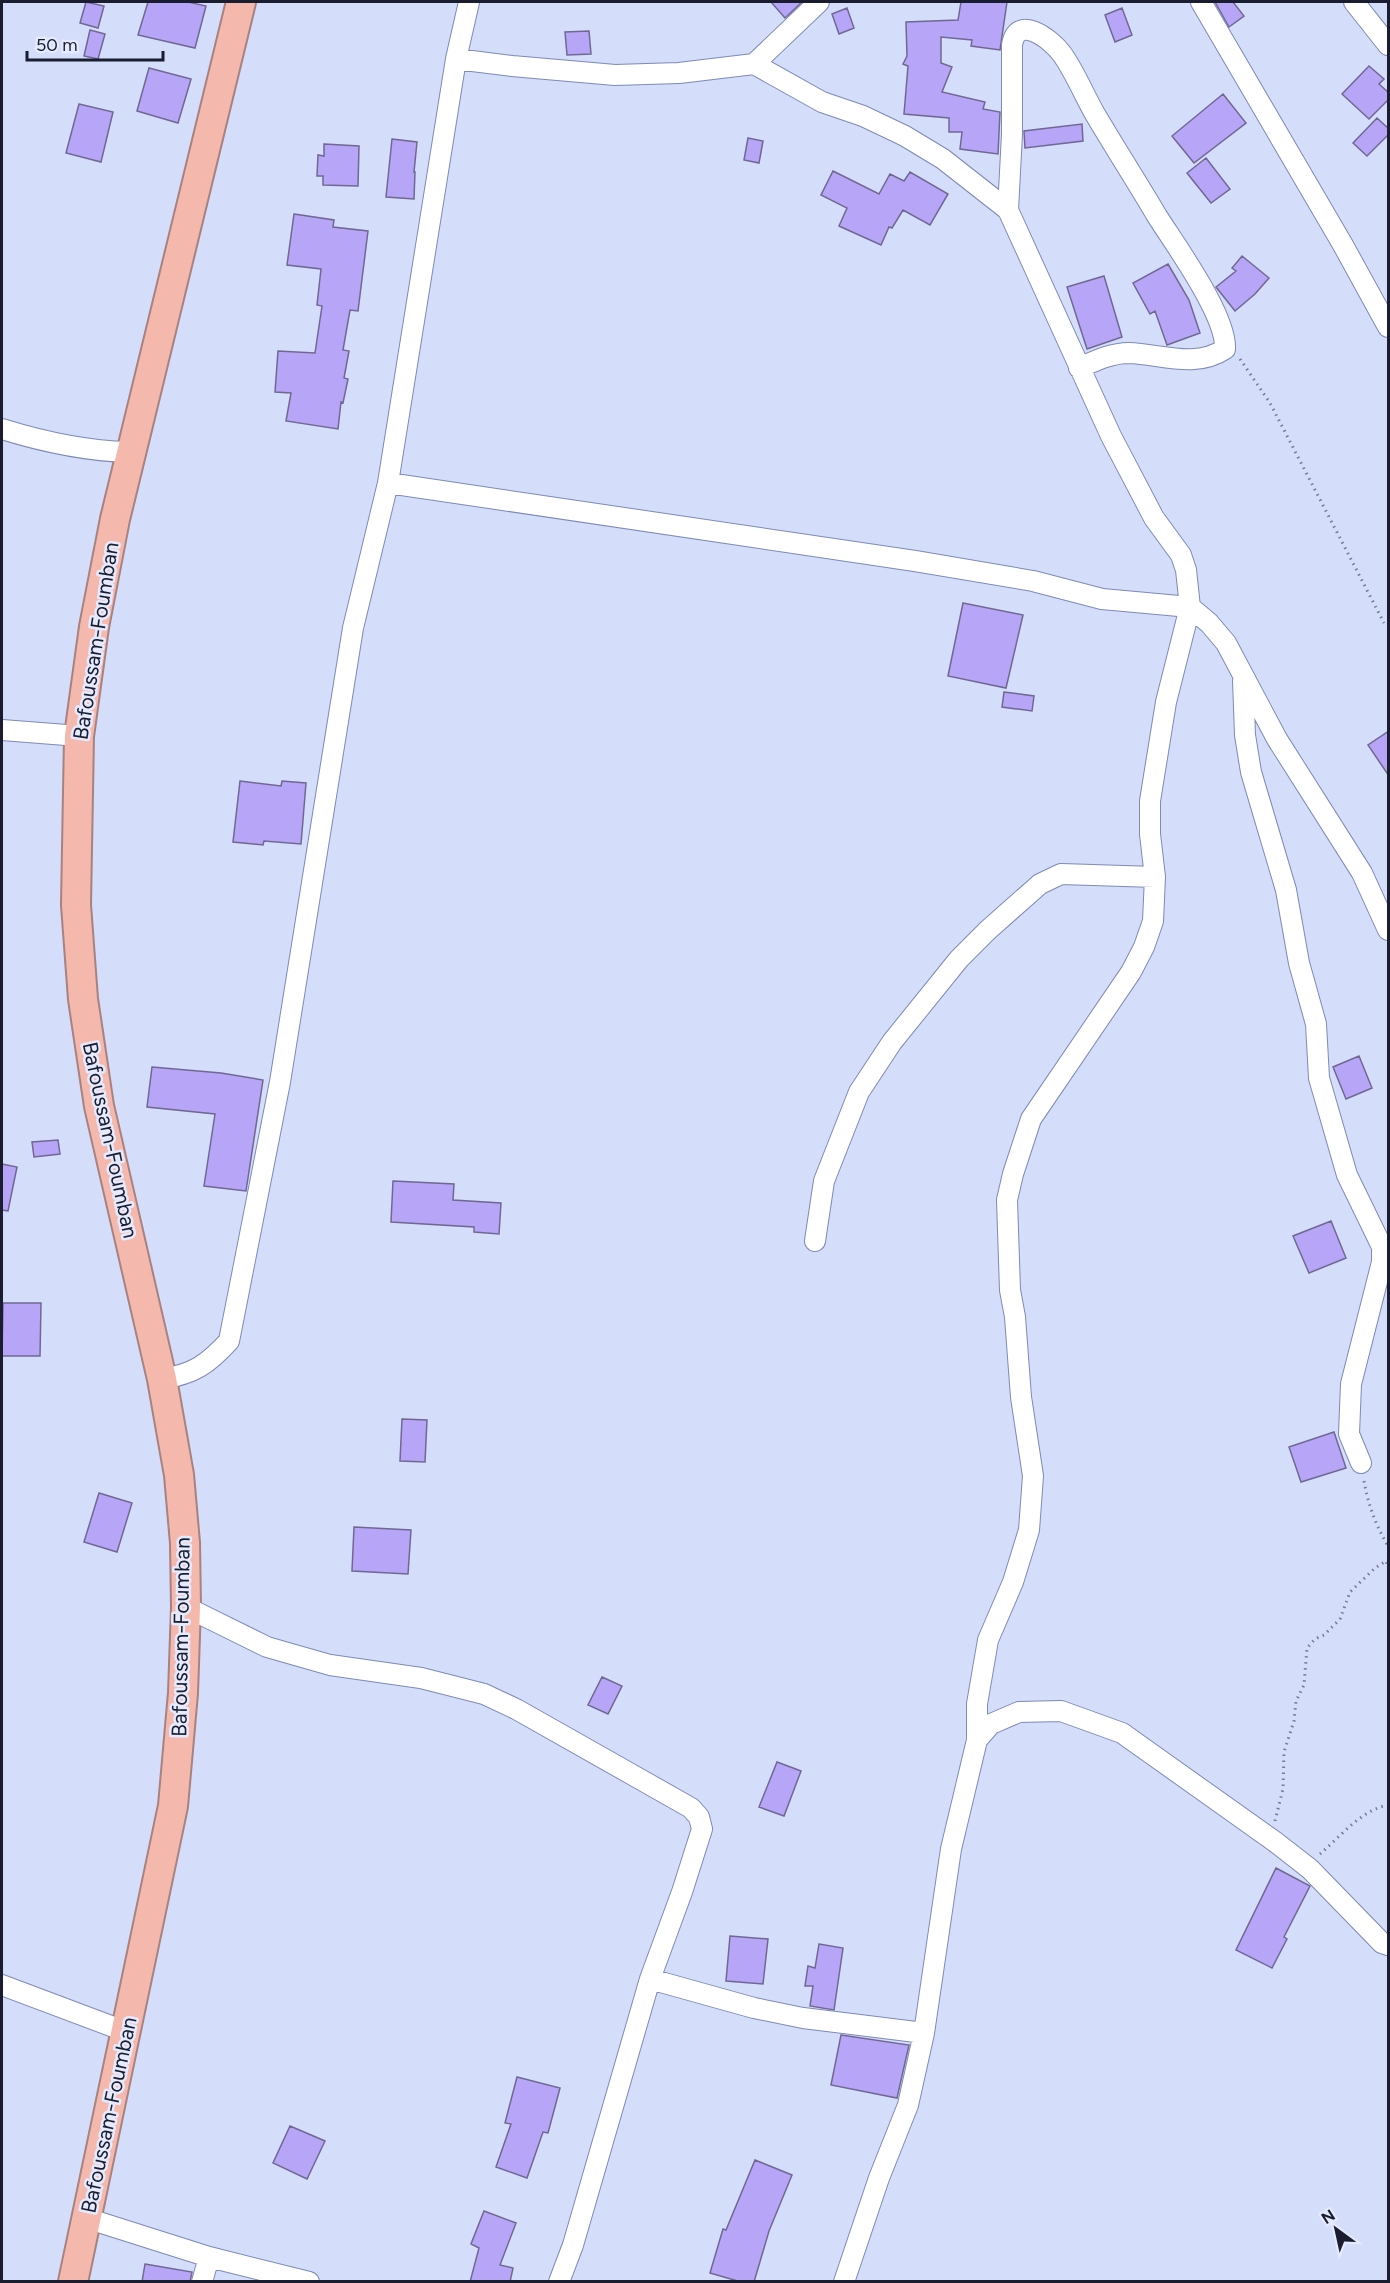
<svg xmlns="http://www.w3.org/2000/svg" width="1390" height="2283" font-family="Figtree,sans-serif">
<rect width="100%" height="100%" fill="#d4ddfa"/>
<path fill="#b7a6f7" stroke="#706893" stroke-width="1.5" d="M 86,2 L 104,6 L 98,28 L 80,23 Z
M 148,2 L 188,2 L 206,6 L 195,48 L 138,35 Z
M 771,2 L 802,2 L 785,18 Z
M 961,2 L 1007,2 L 1000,50 L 971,46 L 972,40 L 941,37 L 941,63 L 952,67 L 942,92 L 985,102 L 983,109 L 1000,112 L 998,154 L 960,149 L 962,132 L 949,132 L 949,118 L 904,114 L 908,66 L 903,64 L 907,56 L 906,22 L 958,20 Z
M 1215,2 L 1233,2 L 1244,16 L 1229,27 Z
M 847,8 L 854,28 L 839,34 L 832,14 Z
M 1122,8 L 1132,35 L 1115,42 L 1105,15 Z
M 90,30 L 105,34 L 98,59 L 84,56 Z
M 589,31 L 591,54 L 567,55 L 565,32 Z
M 1369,66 L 1384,79 L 1379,84 L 1389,93 L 1389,99 L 1369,119 L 1342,94 Z
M 149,68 L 191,79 L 178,123 L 137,111 Z
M 1223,94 L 1246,123 L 1194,163 L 1172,136 Z
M 79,104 L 113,112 L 101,162 L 66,153 Z
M 1377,118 L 1389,129 L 1389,134 L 1367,156 L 1353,143 Z
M 1082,124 L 1083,141 L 1025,148 L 1024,131 Z
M 748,138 L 763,141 L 759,163 L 744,160 Z
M 392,139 L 417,142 L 414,172 L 415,172 L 414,199 L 386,197 Z
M 324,144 L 359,146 L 358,186 L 323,185 L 323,176 L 317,176 L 318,155 L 324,156 Z
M 1206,158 L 1230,189 L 1211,203 L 1187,173 Z
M 833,171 L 879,194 L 890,174 L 904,181 L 910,172 L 948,194 L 930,225 L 903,210 L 892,228 L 889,227 L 881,245 L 839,226 L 847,208 L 821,195 Z
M 294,214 L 334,220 L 333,227 L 368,231 L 358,311 L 350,310 L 343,350 L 349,351 L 344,378 L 348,379 L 343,403 L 341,402 L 338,429 L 286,421 L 291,393 L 275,392 L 278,351 L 315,353 L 322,306 L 317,305 L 321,269 L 287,265 Z
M 1242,256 L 1269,278 L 1255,294 L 1235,311 L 1216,287 L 1236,271 L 1232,268 Z
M 1168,264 L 1189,300 L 1200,333 L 1167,345 L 1155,311 L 1150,314 L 1133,283 Z
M 1104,276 L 1122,337 L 1087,349 L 1067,287 Z
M 963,603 L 1023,615 L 1006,688 L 948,676 Z
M 1004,692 L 1034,696 L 1032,711 L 1002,707 Z
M 1389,731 L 1389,776 L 1368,745 Z
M 240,781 L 281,786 L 282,781 L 306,783 L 301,844 L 264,841 L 263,845 L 233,842 Z
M 1359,1056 L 1372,1088 L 1346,1099 L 1333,1067 Z
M 152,1067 L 221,1073 L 263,1080 L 246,1191 L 204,1186 L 215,1114 L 147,1107 Z
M 58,1140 L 60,1154 L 34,1157 L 32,1142 Z
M 2,1164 L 17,1167 L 8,1211 L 2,1210 Z
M 393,1181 L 454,1184 L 453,1200 L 501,1203 L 499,1234 L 474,1232 L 474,1227 L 391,1222 Z
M 1331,1221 L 1346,1258 L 1309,1273 L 1293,1236 Z
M 3,1303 L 41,1303 L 40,1356 L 2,1356 Z
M 402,1419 L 427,1420 L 425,1462 L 400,1461 Z
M 1334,1432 L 1346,1468 L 1301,1482 L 1289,1447 Z
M 99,1493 L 132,1503 L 117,1552 L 84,1542 Z
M 354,1527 L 411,1530 L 408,1574 L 352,1571 Z
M 602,1677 L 622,1686 L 608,1714 L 588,1705 Z
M 777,1762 L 801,1771 L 784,1816 L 759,1807 Z
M 1276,1868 L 1310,1886 L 1284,1937 L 1287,1939 L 1272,1968 L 1236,1950 Z
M 730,1936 L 768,1939 L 763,1984 L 726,1981 Z
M 819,1944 L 843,1948 L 834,2010 L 810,2006 L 813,1986 L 805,1986 L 808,1966 L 815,1968 Z
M 841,2035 L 909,2045 L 897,2098 L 831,2085 Z
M 517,2077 L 560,2088 L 548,2133 L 543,2132 L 527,2178 L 496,2167 L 511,2124 L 505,2123 Z
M 290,2126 L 325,2141 L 307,2179 L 273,2163 Z
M 755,2160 L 792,2175 L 769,2231 L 754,2282 L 741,2282 L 710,2273 L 723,2229 L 726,2230 Z
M 484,2211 L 516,2223 L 500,2265 L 513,2268 L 510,2282 L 470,2282 L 479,2248 L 471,2244 Z
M 145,2264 L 192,2272 L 190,2282 L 142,2282 Z"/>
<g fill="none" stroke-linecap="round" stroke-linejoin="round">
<g stroke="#7e8ab7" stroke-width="22">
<path id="minor" d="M 1201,2 L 1343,245 L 1388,327
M 1354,2 L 1388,45
M 456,59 L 512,66 L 615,75 L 679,73 L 754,64 L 819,2
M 754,64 L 822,102 L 863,116 L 905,136 L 943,159 L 1008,210
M 2,429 C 44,442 85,451 129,452
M 388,483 L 915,561 L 1033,581 L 1102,599 L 1190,607 L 1209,623 L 1226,643 L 1277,739 L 1362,873 L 1388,930
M 1243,680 L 1245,735 L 1251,772 L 1286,890 L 1299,963 L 1316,1024 L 1319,1078 L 1347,1175 L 1382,1247 L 1382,1262 L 1351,1384 L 1349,1434 L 1361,1463
M 2,730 L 79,736
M 815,1241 L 824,1181 L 859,1092 L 892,1042 L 959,959 L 988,930 L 1040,884 L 1061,874 L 1155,877
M 162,1379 C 194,1374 208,1364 229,1341 L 280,1082 L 353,628 L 388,483 L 456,59 L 469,2
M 186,1607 L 267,1647 L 330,1665 L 421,1678 L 484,1694 L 516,1709 L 631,1774 L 691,1808 L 699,1817 L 702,1829 L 682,1892 L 650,1979 L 573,2245 L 559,2282
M 977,1740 L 977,1704 L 988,1640 L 1013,1582 L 1029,1530 L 1033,1476 L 1021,1397 L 1015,1317 L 1010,1290 L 1007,1200 L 1013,1174 L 1031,1119 L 1131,972 L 1144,947 L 1153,921 L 1155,877 L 1150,834 L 1150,801 L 1166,702 L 1190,607 L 1186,570 L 1181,555 L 1154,518 L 1111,436 L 1008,210 L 1012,134 L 1012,45 C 1017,13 1051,39 1062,54 C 1075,72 1084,95 1095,114 C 1115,148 1137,182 1157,216 C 1176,246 1227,316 1225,349 C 1195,369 1161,354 1129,353 C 1111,353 1095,361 1079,368
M 650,1979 L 754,2008 L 803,2018 L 924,2033
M 2,1985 L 127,2032
M 86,2218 L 209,2257 L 202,2282
M 209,2257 L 309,2282
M 844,2282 L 879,2178 L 908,2105 L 924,2033 L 951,1849 L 977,1740 L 991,1724 L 1019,1712 L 1061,1711 L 1122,1733 L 1274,1841 L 1310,1869 L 1382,1943 L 1388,1945"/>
</g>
<g stroke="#a78280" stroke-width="32">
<path id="highway" d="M 73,2282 L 173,1806 L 183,1693 L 186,1607 L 185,1543 L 179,1475 L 162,1379 L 99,1106 L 83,999 L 76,905 L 79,736 L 94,627 L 115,519 L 241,2"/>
</g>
<path stroke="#767c94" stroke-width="3" stroke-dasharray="1.5 4.5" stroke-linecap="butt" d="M 1240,359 L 1270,403 L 1384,623
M 1364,1481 C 1368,1504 1376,1526 1388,1546
M 1275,1821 L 1283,1789 L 1284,1752 L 1294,1721 L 1296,1701 L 1304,1685 L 1307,1648 L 1315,1639 L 1324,1635 L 1340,1619 L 1350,1592 L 1375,1568 L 1386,1561 L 1388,1568
M 1320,1854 C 1340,1837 1361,1810 1388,1805"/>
<use href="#minor" stroke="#fff" stroke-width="20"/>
<use href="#highway" stroke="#f4b9ac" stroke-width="28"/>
</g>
<g text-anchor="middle" stroke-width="5" stroke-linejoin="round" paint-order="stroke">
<g font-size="21" fill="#191d2f" stroke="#e5eafe">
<text transform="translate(96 641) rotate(-81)" y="7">Bafoussam-Foumban</text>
<text transform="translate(110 1140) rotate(78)" y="7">Bafoussam-Foumban</text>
<text transform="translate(181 1637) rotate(-89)" y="7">Bafoussam-Foumban</text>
<text transform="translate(109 2115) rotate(-78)" y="7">Bafoussam-Foumban</text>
</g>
</g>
<rect width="1390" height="2283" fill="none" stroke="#191d2f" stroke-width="6"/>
<g transform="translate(1336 2229) rotate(327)" stroke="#e5eafe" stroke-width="4.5" paint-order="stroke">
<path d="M0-4.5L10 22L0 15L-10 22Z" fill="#191d2f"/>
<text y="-9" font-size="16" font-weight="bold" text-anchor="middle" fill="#191d2f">N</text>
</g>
<path d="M27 51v9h136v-9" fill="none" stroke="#191d2f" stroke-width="3"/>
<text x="36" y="51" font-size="18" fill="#191d2f" stroke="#e5eafe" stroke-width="4.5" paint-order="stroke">50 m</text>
</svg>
